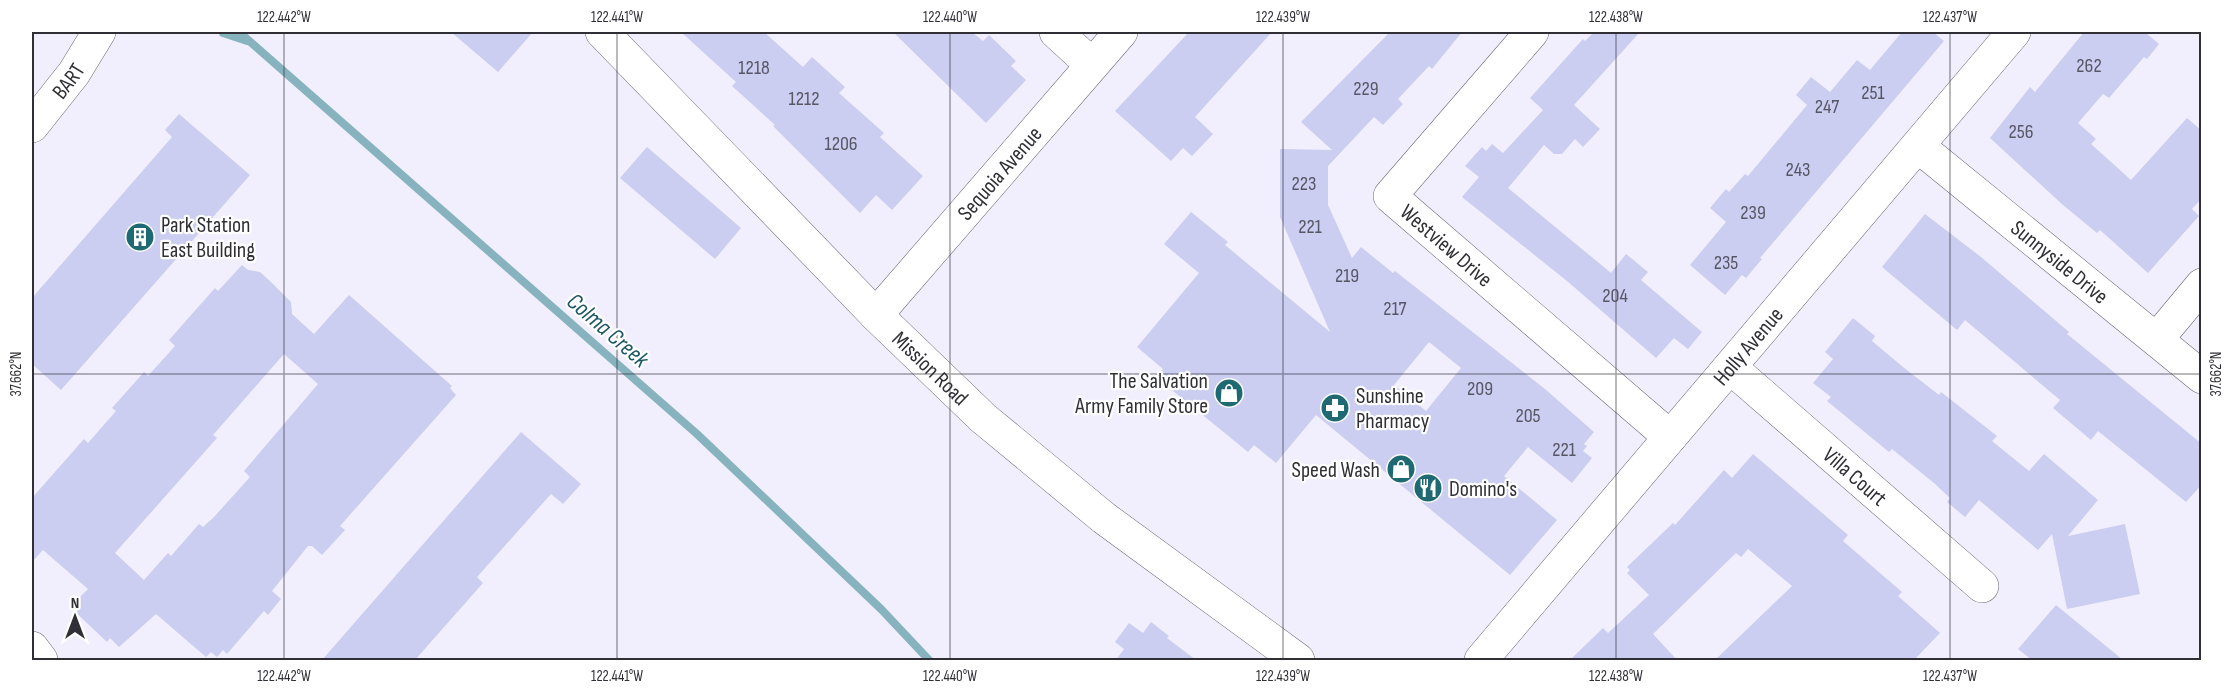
<svg xmlns="http://www.w3.org/2000/svg" width="2233" height="692" font-family="'Sofia Sans Condensed',sans-serif">
<rect width="100%" height="100%" fill="#f1effe"/>
<g fill="none" stroke-linecap="round" stroke-linejoin="round">
<path stroke="#87b3be" stroke-width="8" d="M 239,32 L 697,434 L 881,609 L 929,660
M 223,33 L 247,41"/>
</g>
<path fill="#cbcdf1" fill-rule="evenodd" d="M 451,32 L 533,32 L 498,72 Z
M 681,32 L 764,32 L 803,67 L 812,57 L 845,87 L 839,93 L 884,133 L 880,137 L 923,176 L 892,210 L 876,195 L 860,213 L 773,126 L 775,125 L 732,86 L 736,82 Z
M 893,32 L 972,32 L 983,41 L 989,35 L 1016,61 L 1011,66 L 1026,80 L 986,123 Z
M 1189,32 L 1272,32 L 1195,117 L 1213,134 L 1192,156 L 1183,148 L 1171,161 L 1115,111 Z
M 1390,32 L 1462,32 L 1432,69 L 1429,66 L 1398,99 L 1403,104 L 1383,125 L 1374,117 L 1328,166 L 1328,205 L 1352,258 L 1361,247 L 1393,273 L 1395,271 L 1545,389 L 1594,432 L 1584,444 L 1587,446 L 1583,451 L 1592,458 L 1572,483 L 1528,447 L 1504,476 L 1557,520 L 1510,575 L 1316,415 L 1276,463 L 1254,445 L 1248,452 L 1156,377 L 1163,369 L 1137,347 L 1199,273 L 1164,244 L 1191,212 L 1228,242 L 1225,245 L 1330,332 L 1280,217 L 1280,149 L 1332,150 L 1301,122 ZM 1429,342 L 1461,368 L 1426,411 L 1394,385 Z
M 1594,32 L 1640,32 L 1574,105 L 1600,129 L 1583,147 L 1575,139 L 1562,154 L 1554,154 L 1544,145 L 1508,188 L 1611,273 L 1626,254 L 1648,272 L 1641,280 L 1702,332 L 1688,349 L 1674,338 L 1656,358 L 1567,281 L 1462,197 L 1479,177 L 1465,166 L 1482,147 L 1486,151 L 1492,144 L 1503,153 L 1543,110 L 1530,98 L 1583,39 L 1585,41 Z
M 1902,32 L 1933,32 L 1944,41 L 1760,258 L 1762,259 L 1746,278 L 1742,275 L 1725,295 L 1690,265 L 1726,222 L 1710,208 L 1726,189 L 1729,192 L 1745,174 L 1748,176 L 1807,105 L 1796,95 L 1811,77 L 1830,92 L 1857,60 L 1870,70 Z
M 2084,32 L 2145,32 L 2159,44 L 2147,59 L 2144,57 L 2109,98 L 2103,94 L 2078,123 L 2096,139 L 2091,144 L 2131,180 L 2187,118 L 2202,131 L 2202,198 L 2192,209 L 2199,216 L 2148,273 L 2100,230 L 2097,233 L 2063,205 L 1990,138 L 2030,87 L 2035,92 Z
M 179,114 L 250,175 L 61,390 L 32,364 L 32,298 L 172,137 L 165,130 Z
M 647,147 L 741,228 L 715,259 L 620,178 Z
M 1925,214 L 1981,257 L 2069,332 L 2067,334 L 2202,444 L 2202,484 L 2186,502 L 2098,431 L 2091,440 L 2053,408 L 2060,400 L 1965,320 L 1957,330 L 1882,267 Z
M 242,265 L 248,270 L 260,272 L 272,283 L 291,302 L 292,314 L 314,334 L 349,295 L 452,386 L 450,388 L 456,395 L 340,526 L 345,530 L 322,555 L 312,546 L 308,546 L 272,591 L 281,599 L 268,615 L 264,611 L 227,654 L 223,650 L 217,657 L 211,652 L 206,657 L 156,614 L 119,647 L 110,638 L 107,642 L 70,607 L 88,589 L 43,550 L 32,562 L 32,498 L 84,439 L 88,443 L 116,411 L 112,408 L 144,372 L 148,376 L 175,346 L 169,340 L 215,288 L 218,291 ZM 284,354 L 318,384 L 244,471 L 250,477 L 214,517 L 203,527 L 199,524 L 171,556 L 168,553 L 144,580 L 115,553 L 217,438 L 213,435 Z
M 1853,318 L 1875,336 L 1872,341 L 1903,367 L 1939,395 L 1941,392 L 1997,436 L 1992,441 L 2029,471 L 2044,454 L 2098,500 L 2068,536 L 2125,524 L 2140,594 L 2067,609 L 2052,534 L 2038,550 L 1979,500 L 1965,517 L 1947,502 L 1950,498 L 1934,483 L 1892,449 L 1889,452 L 1827,401 L 1831,397 L 1813,383 L 1833,359 L 1825,352 Z
M 521,432 L 581,484 L 563,504 L 551,494 L 477,577 L 483,583 L 415,660 L 322,660 Z
M 1753,454 L 1848,535 L 1843,541 L 1902,592 L 1898,596 L 1940,633 L 1914,660 L 1715,660 L 1792,586 L 1748,549 L 1741,557 L 1736,553 L 1653,634 L 1677,660 L 1570,660 L 1603,628 L 1608,633 L 1649,595 L 1627,573 L 1630,570 L 1627,567 L 1673,523 L 1675,525 L 1724,470 L 1732,478 Z
M 2056,605 L 2123,660 L 2032,660 L 2018,649 Z
M 1151,622 L 1169,636 L 1167,638 L 1196,660 L 1116,660 L 1124,649 L 1115,642 L 1129,623 L 1143,633 Z"/>
<g fill="none" stroke-linecap="round" stroke-linejoin="round">
<g stroke="#696777" stroke-width="34">
<g id="minor">
<path d="M 1056,32 L 1092,65"/>
<path id="s1" d="M 1532,32 L 1390,196 L 1670,437"/>
<path id="s2" d="M 32,126 L 74,73 L 99,32"/>
<path id="s3" d="M 1918,146 L 2202,377"/>
<path id="s4" d="M 876,315 L 1121,32"/>
<path d="M 2157,339 L 2202,285"/>
<path id="s5" d="M 1730,367 L 1982,586"/>
<path id="s6" d="M 1481,660 L 2014,32"/>
</g>
</g>
<g stroke="#696777" stroke-width="34">
<g id="major">
<path id="s7" d="M 602,32 L 876,315 L 983,418 L 1104,518 L 1298,660"/>
<path d="M 32,648 L 41,660"/>
</g>
</g>
<use href="#minor" stroke="#fff" stroke-width="33"/>
<use href="#major" stroke="#fff" stroke-width="33"/>
</g>
<path fill="none" stroke="#302f36" stroke-width="1.5" stroke-opacity="0.45" d="M 284,32 L 284,660M 617,32 L 617,660M 950,32 L 950,660M 1283,32 L 1283,660M 1616,32 L 1616,660M 1950,32 L 1950,660M 32,374 L 2202,374"/>
<defs>
<g id="building-disc" transform="scale(1.5)"><circle r="9.5" fill="#1f6973" stroke="#fff"/><path d="M-4-6H4V6H1V3H-1V6H-4ZM-2.5-4.3h1.7v1.8h-1.7ZM.8-4.3h1.7v1.8H.8ZM-2.5-1h1.7V.8h-1.7ZM.8-1h1.7V.8H.8Z" fill="#fff"/></g>
<g id="shop-disc" transform="scale(1.5)"><circle r="9.5" fill="#1f6973" stroke="#fff"/><path d="M-5-2.5h2.3a2.7 3.5 0 0 1 5.4 0H5L5.5 6h-11ZM-1.5-2.5h3a1.5 2.3 0 0 0-3 0Z" fill="#fff"/></g>
<g id="pharmacy-disc" transform="scale(1.5)"><circle r="9.5" fill="#1f6973" stroke="#fff"/><path d="M-2-6h4v4h4v4h-4v4h-4v-4h-4v-4h4Z" fill="#fff"/></g>
<g id="restaurant-disc" transform="scale(1.5)"><circle r="9.5" fill="#1f6973" stroke="#fff"/><path d="M-5-6h1v4h1v-4h1v4h1v-4h1v5L-1.5 .5V6h-2V.5L-5-1ZM5-6V6H3V1.5H1.5Q1.5-4 5-6Z" fill="#fff"/></g>
</defs>
<g fill-rule="evenodd">
<use href="#building-disc" x="140" y="237"/>
<use href="#shop-disc" x="1229" y="393"/>
<use href="#pharmacy-disc" x="1335" y="408"/>
<use href="#shop-disc" x="1401" y="469"/>
<use href="#restaurant-disc" x="1428" y="488"/>
</g>
<g text-anchor="middle" stroke-width="4.5" stroke-linejoin="round" paint-order="stroke">
<g font-size="20" fill="#575665">
<text x="2089" y="72">262</text>
<text x="754" y="74">1218</text>
<text x="1366" y="95">229</text>
<text x="1873" y="99">251</text>
<text x="804" y="105">1212</text>
<text x="1827" y="113">247</text>
<text x="2021" y="138">256</text>
<text x="841" y="150">1206</text>
<text x="1798" y="176">243</text>
<text x="1304" y="190">223</text>
<text x="1753" y="219">239</text>
<text x="1310" y="233">221</text>
<text x="1726" y="269">235</text>
<text x="1347" y="282">219</text>
<text x="1615" y="302">204</text>
<text x="1395" y="315">217</text>
<text x="1480" y="395">209</text>
<text x="1528" y="422">205</text>
<text x="1564" y="456">221</text>
</g>
<g font-size="22" fill="#302f36" stroke="#fff">
<text dy="8" stroke="none"><textPath href="#s2" startOffset="58">BART</textPath></text>
<text dy="8" stroke="none"><textPath href="#s4" startOffset="188">Sequoia Avenue</textPath></text>
<text dy="8" stroke="none"><textPath href="#s1" startOffset="292">Westview Drive</textPath></text>
<text dy="8" stroke="none"><textPath href="#s3" startOffset="183">Sunnyside Drive</textPath></text>
<text dy="8" stroke="none"><textPath href="#s6" startOffset="412">Holly Avenue</textPath></text>
<text dy="8" stroke="none"><textPath href="#s7" startOffset="470">Mission Road</textPath></text>
<text dy="8" stroke="none"><textPath href="#s5" startOffset="166">Villa Court</textPath></text>
</g>
<g font-size="22" fill="#302f36" stroke="#fff" text-anchor="start">
<text x="161" y="232">Park Station<tspan x="161" dy="25">East Building</tspan></text>
<text x="1208" y="388" text-anchor="end">The Salvation<tspan x="1208" dy="25">Army Family Store</tspan></text>
<text x="1356" y="403">Sunshine<tspan x="1356" dy="25">Pharmacy</tspan></text>
<text x="1380" y="477" text-anchor="end">Speed Wash</text>
<text x="1449" y="496">Domino's</text>
</g>
<g font-size="24" font-style="italic" fill="#1b5764" stroke="#fff">
<text transform="translate(608 330) rotate(41)" y="8">Colma Creek</text>
</g>
</g>
<rect width="2233" height="692" fill="none" stroke="#ffffff" stroke-width="66"/>
<g transform="translate(75 617)" stroke="#ffffff" stroke-width="4.5" paint-order="stroke">
<path d="M0-4.5L10 22L0 15L-10 22Z" fill="#302f36"/>
<text y="-9" font-size="16" font-weight="bold" text-anchor="middle" fill="#302f36">N</text>
</g>
<rect x="33" y="33" width="2167" height="626" fill="none" stroke="#302f36" stroke-width="2"/>
<g font-size="15" text-anchor="middle" fill="#302f36">
<text x="284" y="22">122.442°W</text>
<text x="617" y="22">122.441°W</text>
<text x="950" y="22">122.440°W</text>
<text x="1283" y="22">122.439°W</text>
<text x="1616" y="22">122.438°W</text>
<text x="1950" y="22">122.437°W</text>
<text transform="translate(16 374) rotate(-90)" y="5">37.662°N</text>
<text transform="translate(2216 374) rotate(-90)" y="5">37.662°N</text>
<text x="284" y="681">122.442°W</text>
<text x="617" y="681">122.441°W</text>
<text x="950" y="681">122.440°W</text>
<text x="1283" y="681">122.439°W</text>
<text x="1616" y="681">122.438°W</text>
<text x="1950" y="681">122.437°W</text>
</g>
</svg>
